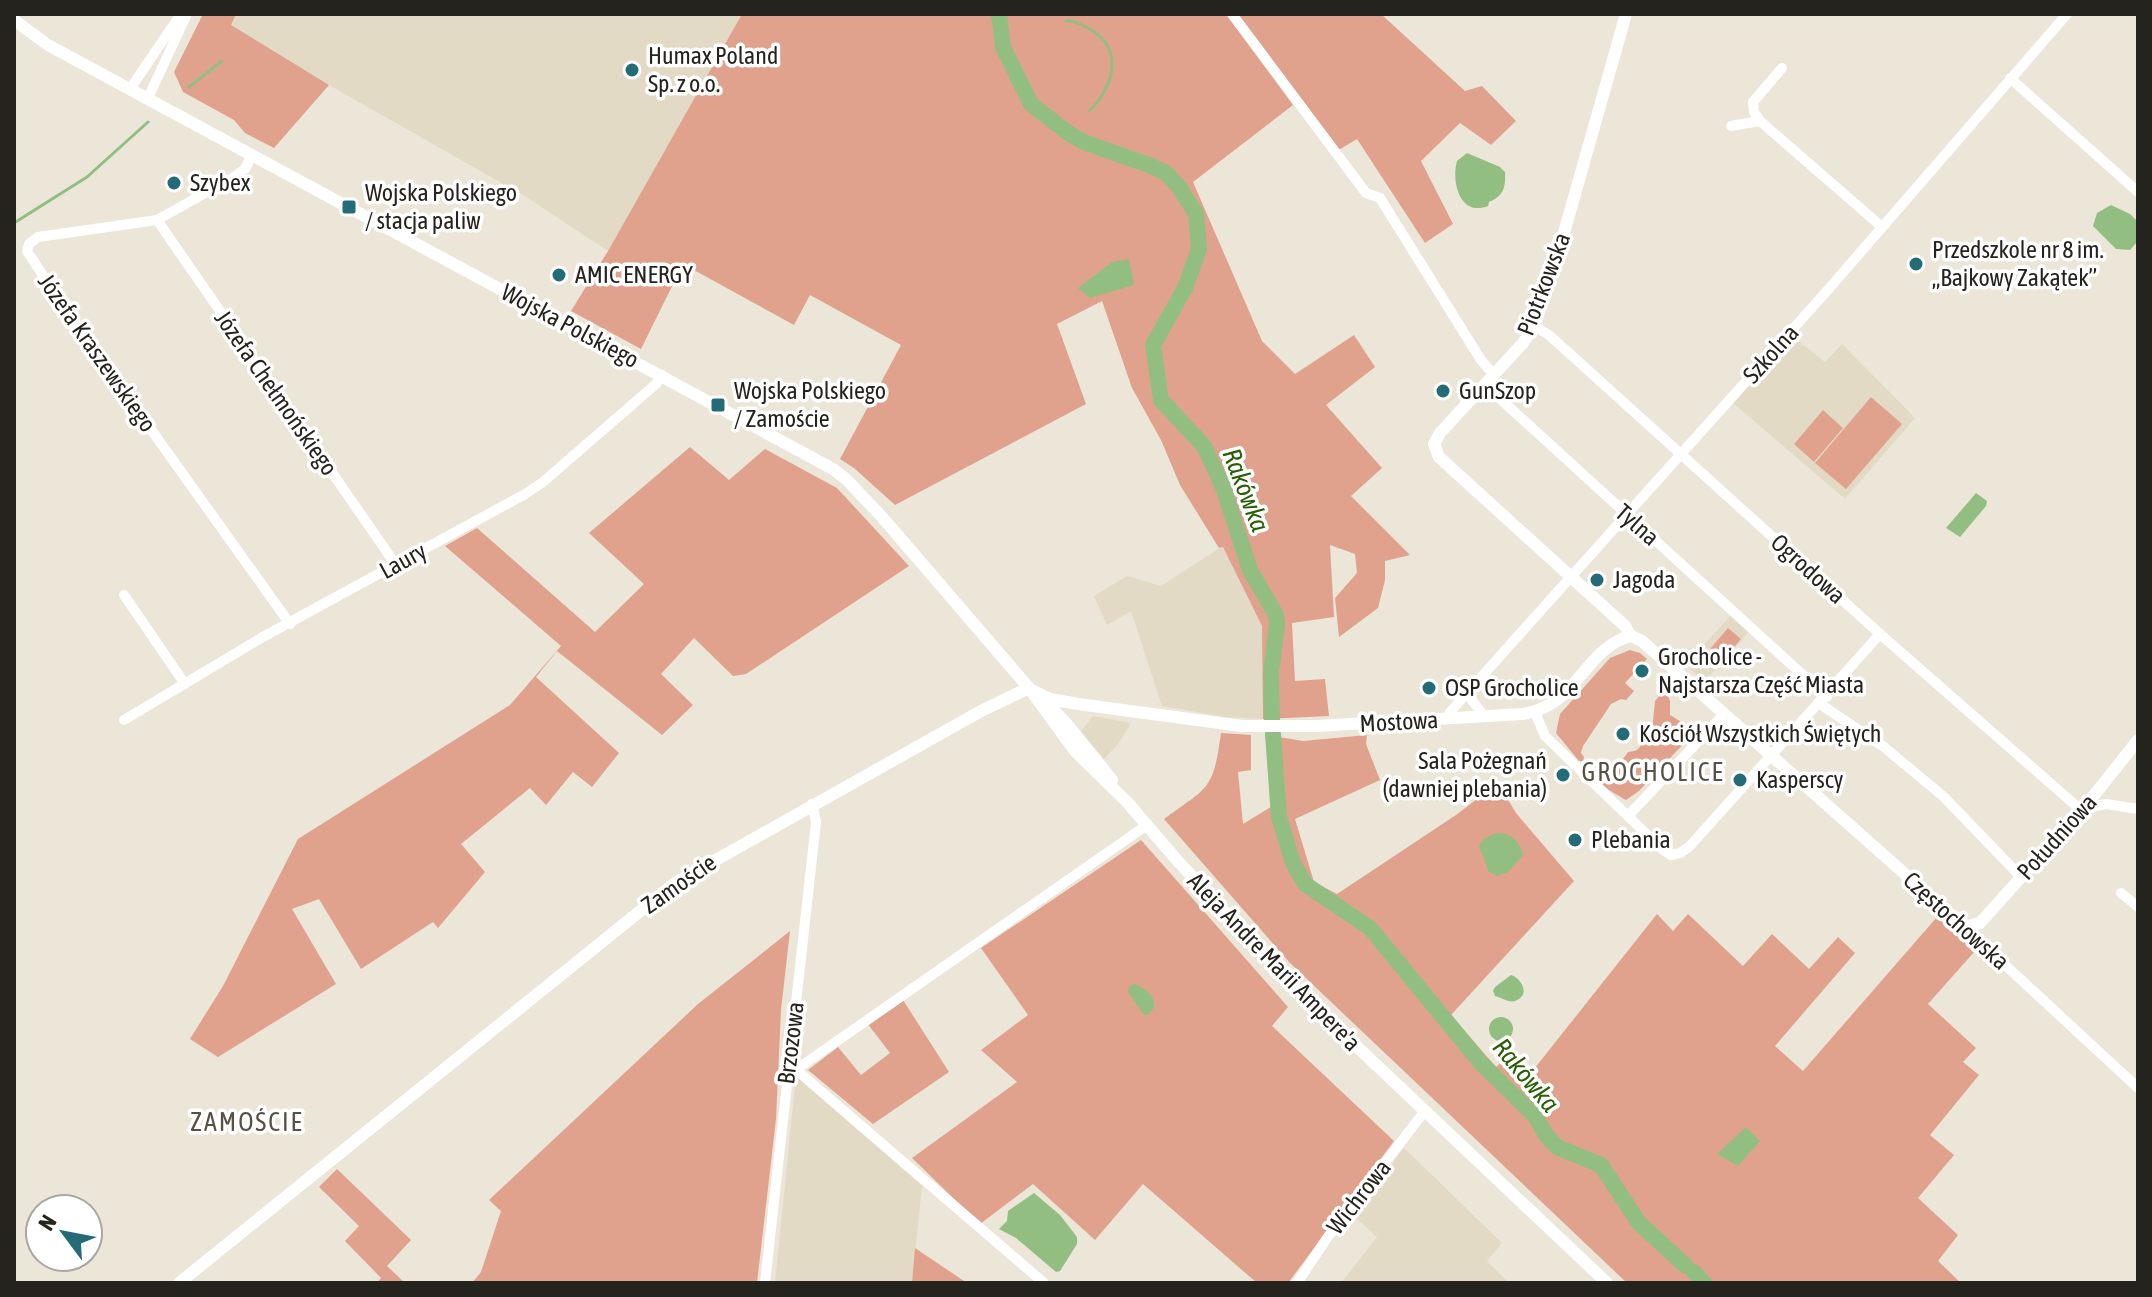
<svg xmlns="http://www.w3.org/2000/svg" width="2152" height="1297" font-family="'Asap Condensed',sans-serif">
<rect width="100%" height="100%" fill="#ebe6d8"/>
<path fill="#e3dac6" d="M 236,14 L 742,14 L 608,251 L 523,195 L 329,85 L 230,25 Z
M 1793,337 L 1825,362 L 1842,344 L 1915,418 L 1845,499 L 1733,403 Z
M 1223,546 L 1263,626 L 1263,719 L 1225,717 L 1162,706 L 1131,611 L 1107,625 L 1094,596 L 1127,576 L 1161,586 Z
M 1731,615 L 1749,632 L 1704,682 L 1686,665 Z
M 1093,716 L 1131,723 L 1119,743 L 1104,759 L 1081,731 Z
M 796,1076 L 922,1186 L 912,1283 L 775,1283 Z
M 1404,1148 L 1502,1243 L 1487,1261 L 1509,1283 L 1341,1283 L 1377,1237 L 1354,1216 Z"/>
<path fill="#e0a28d" d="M 203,14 L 236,14 L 231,25 L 329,85 L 274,148 L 245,133 L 234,120 L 183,92 L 174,72 Z
M 742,14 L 1226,14 L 1293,105 L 1193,182 L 1262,341 L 1295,374 L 1354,335 L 1375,367 L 1326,405 L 1382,468 L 1351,496 L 1410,555 L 1385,561 L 1385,580 L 1378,608 L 1339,637 L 1335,598 L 1357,573 L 1355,554 L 1330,545 L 1334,617 L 1292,623 L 1295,681 L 1325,679 L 1329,716 L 1263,719 L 1262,626 L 1223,547 L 1219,548 L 1180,485 L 1161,440 L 1132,388 L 1102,301 L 1057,324 L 1086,404 L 895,505 L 854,468 L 840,459 L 901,345 L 810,295 L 794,325 L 683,264 L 641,349 L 571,311 L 608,251 Z
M 1238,14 L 1381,14 L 1465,91 L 1482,86 L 1516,121 L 1491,145 L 1460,123 L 1421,161 L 1453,224 L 1425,243 L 1357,139 L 1337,151 Z
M 1871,397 L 1902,424 L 1846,489 L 1815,463 Z
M 1823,410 L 1843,428 L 1814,462 L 1794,444 Z
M 690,447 L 729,480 L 765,449 L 837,488 L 909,566 L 746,674 L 733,676 L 694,638 L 661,674 L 693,705 L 662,735 L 557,651 L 536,677 L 619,753 L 592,787 L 573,772 L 546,805 L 530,788 L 461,844 L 485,872 L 438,928 L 433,922 L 361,969 L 319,899 L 292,909 L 336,984 L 218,1057 L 190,1039 L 223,986 L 298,839 L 510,705 L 561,646 L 445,546 L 477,528 L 595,632 L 644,584 L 589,533 Z
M 1728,628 L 1741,639 L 1721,662 L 1713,655 L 1711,648 Z
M 1630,650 L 1640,653 L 1647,659 L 1625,683 L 1634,691 L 1626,700 L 1621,699 L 1611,704 L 1583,746 L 1581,753 L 1584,757 L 1583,761 L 1579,761 L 1556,733 L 1560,714 L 1610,658 Z
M 1662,693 L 1667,694 L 1670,701 L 1670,715 L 1683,723 L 1690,737 L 1639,791 L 1626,800 C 1615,793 1601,788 1596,775 L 1613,773 L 1628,752 C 1637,751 1641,749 1642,740 L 1652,731 L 1655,701 Z
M 1221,733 L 1251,735 L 1251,770 L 1238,772 L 1243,824 L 1284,799 L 1279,737 L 1303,741 L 1367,735 L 1366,744 L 1380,780 L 1295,819 L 1314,882 L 1337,894 L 1456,815 L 1498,783 L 1516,813 L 1574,881 L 1451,1015 L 1496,1067 L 1503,1061 L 1523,1083 L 1657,914 L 1673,931 L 1688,914 L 1743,966 L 1772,934 L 1809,969 L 1838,937 L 1855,953 L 1775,1046 L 1803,1071 L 1937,917 L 1975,951 L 1928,1004 L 1976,1048 L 1963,1062 L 1979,1075 L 1930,1135 L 1954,1155 L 1918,1198 L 1958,1235 L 1938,1261 L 1961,1283 L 1627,1283 L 1289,962 L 1164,819 C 1209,786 1213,791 1221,733 Z
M 1141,840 L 1288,1007 L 1272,1026 L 1394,1141 L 1288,1283 L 1257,1283 L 1143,1184 L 1095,1240 L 1033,1184 L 980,1224 L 912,1158 L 1017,1082 L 981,1050 L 1028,1015 L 981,948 Z
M 790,931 L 781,1010 L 776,1119 L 757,1283 L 472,1283 L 481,1272 L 501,1211 L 489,1200 L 698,1004 Z
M 903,1000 L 949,1072 L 873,1124 L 808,1070 L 838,1047 L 861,1075 L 890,1053 L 867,1023 Z
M 337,1169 L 411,1240 L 387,1266 L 405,1283 L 377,1283 L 381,1278 L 345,1241 L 359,1226 L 319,1187 Z
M 915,1248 L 967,1283 L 912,1283 Z"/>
<path fill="#92bf81" d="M 1467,153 L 1500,167 L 1505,172 C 1506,188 1503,196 1489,202 L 1488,206 C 1460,217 1451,182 1457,161 Z
M 2111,205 L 2130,214 L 2138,222 L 2138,241 L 2130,250 L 2116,249 L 2093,226 L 2097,213 Z
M 1129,259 L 1134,285 L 1090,298 L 1078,288 L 1112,262 Z
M 1976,493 L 1987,501 L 1986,506 L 1960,537 L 1946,528 Z
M 1496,833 C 1510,832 1520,841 1523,855 L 1508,872 L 1497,876 L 1489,872 L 1479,846 L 1484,839 Z
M 1511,975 C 1522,979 1531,995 1515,1001 C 1509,1003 1500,997 1495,996 L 1493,991 L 1495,987 Z
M 1134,984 C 1145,988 1153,994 1155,1006 L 1148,1015 L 1144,1015 L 1128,992 L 1129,987 Z
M1489 1029a12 12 0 1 1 24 0a12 12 0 1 1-24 0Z
M 1746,1127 L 1760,1141 L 1738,1166 L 1717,1154 Z
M 1034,1193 L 1060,1215 L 1077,1237 L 1077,1244 L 1060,1271 L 1056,1272 L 1016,1238 L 999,1229 L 1007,1221 L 1008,1211 Z"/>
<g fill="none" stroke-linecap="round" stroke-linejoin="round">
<path stroke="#92bf81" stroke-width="3" d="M 1066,21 C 1074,20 1076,23 1084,26 C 1124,44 1117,84 1089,111
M 189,87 L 222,61
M 14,223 L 87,177 L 148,122"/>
<path stroke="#92bf81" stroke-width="16" d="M 999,14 L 1003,47 L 1031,104 L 1068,133 L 1086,143 L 1149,165 L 1166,173 L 1179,187 L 1196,214 L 1199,249 L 1185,288 L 1153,345 L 1161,400 L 1204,446 L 1223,487 L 1250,570 L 1276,615 L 1277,624 L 1271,673 L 1272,719
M 1273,734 L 1279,817 L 1293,863 L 1305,884 L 1370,928 L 1480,1062 L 1535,1116 L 1546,1135 L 1557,1147 L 1601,1165 L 1639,1223 L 1686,1266
M 1694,1272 L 1704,1283"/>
<path stroke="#fff" stroke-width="10" d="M 1232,14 L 1366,193 L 1380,198 L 1481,360 L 1494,375
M 1782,68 L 1753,102 L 1754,112 L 1760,121 L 1882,227
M 2010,78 L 2138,192
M 130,89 L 181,14
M 148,98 L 187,14
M 1731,126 L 1760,121
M 252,155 L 245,169 L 234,177 L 157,220 L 38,237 L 29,244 L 27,251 L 67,312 L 290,624
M 157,220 L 396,565
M 1534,326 L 1549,335 L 1880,634 L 2082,811
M 1485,385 L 1827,697
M 124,595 L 185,684
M 1471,690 L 1471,699 L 1484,716
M 1820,704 L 1884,747 L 1944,797 L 2021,877
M 1535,712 L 1545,736 L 1663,850 L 1671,855 L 1680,853 L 1689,847 L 1880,634
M 1449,719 L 1450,712 L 1826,292 L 2067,14
M 124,720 L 261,638 L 527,493 L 543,482 L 656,384 L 662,375
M 2089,807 L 2106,804 L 2138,809
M 1629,815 L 1724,714
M 2121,893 L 2138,907
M 1968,926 L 1977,939 L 2138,1088
M 794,1068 L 1044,1283
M 797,1069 L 1147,825
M 765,1283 L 816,822 L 812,804
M 1297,1283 L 1327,1238 L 1424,1112"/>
<path stroke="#fff" stroke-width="12" d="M 1626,14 L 1558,254 L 1534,326 L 1523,343 L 1440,433 L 1434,444 L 1439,457 L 1625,626 L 1631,636
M 14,20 L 48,45 L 833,469 L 847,480 L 882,517 L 1029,688 L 1075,751 L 1131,806
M 1031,690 L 1050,699 L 1078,704 L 1242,726 L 1317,726 L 1522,714 C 1577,707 1585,647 1631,636 L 1642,641 L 1958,921 L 1968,926 L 1980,923 L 2077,815 L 2089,807 L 2091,799 L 2138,740
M 1044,700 L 1066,723 L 1112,780
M 1127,802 L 1176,859 L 1297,990 L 1607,1283
M 179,1283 L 675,883 L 981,711 L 1029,688"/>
</g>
<g fill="#236b77" stroke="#fff" stroke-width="3">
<circle cx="632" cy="70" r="8"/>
<circle cx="174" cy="183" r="8"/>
<rect x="341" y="199" width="16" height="16" rx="4"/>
<circle cx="1916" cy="264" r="8"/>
<circle cx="559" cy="275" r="8"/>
<circle cx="1443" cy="391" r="8"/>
<rect x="710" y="397" width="16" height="16" rx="4"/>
<circle cx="1597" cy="580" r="8"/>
<circle cx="1642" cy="671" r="8"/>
<circle cx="1429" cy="688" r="8"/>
<circle cx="1623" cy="734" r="8"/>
<circle cx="1563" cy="775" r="8"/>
<circle cx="1740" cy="780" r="8"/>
<circle cx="1575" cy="840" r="8"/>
</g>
<g text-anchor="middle" stroke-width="7" stroke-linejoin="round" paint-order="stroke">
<g font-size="24" fill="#25231d" stroke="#fff" text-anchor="start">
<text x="648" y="64">Humax Poland<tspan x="648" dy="28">Sp. z o.o.</tspan></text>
<text x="190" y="191">Szybex</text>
<text x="365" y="201">Wojska Polskiego<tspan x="365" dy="28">/ stacja paliw</tspan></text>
<text x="1932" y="258">Przedszkole nr 8 im.<tspan x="1932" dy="28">„Bajkowy Zakątek”</tspan></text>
<text x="575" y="283">AMIC ENERGY</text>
<text x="734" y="399">Wojska Polskiego<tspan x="734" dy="28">/ Zamoście</tspan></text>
<text x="1459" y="399">GunSzop</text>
<text x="1613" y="588">Jagoda</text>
<text x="1658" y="665">Grocholice -<tspan x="1658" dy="28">Najstarsza Część Miasta</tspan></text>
<text x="1445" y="696">OSP Grocholice</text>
<text x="1639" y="742">Kościół Wszystkich Świętych</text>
<text x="1547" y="769" text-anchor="end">Sala Pożegnań<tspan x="1547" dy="28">(dawniej plebania)</tspan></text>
<text x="1756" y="788">Kasperscy</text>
<text x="1591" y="848">Plebania</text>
</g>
<g font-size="24" fill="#25231d" stroke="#fff">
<text transform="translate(1544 284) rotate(-69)" y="8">Piotrkowska</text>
<text transform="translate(570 326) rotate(28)" y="8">Wojska Polskiego</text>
<text transform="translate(97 353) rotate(55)" y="8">Józefa Kraszewskiego</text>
<text transform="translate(1771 354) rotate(-48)" y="8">Szkolna</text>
<text transform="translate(276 393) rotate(55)" y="8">Józefa Chełmońskiego</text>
<text transform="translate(1637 525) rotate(41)" y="8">Tylna</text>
<text transform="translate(403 561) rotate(-29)" y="8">Laury</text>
<text transform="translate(1808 569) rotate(42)" y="8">Ogrodowa</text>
<text transform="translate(1399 722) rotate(-3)" y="8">Mostowa</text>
<text transform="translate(2057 837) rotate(-48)" y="8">Południowa</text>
<text transform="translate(679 884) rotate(-35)" y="8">Zamoście</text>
<text transform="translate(1956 921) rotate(42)" y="8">Częstochowska</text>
<text transform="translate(1274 962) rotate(46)" y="8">Aleja Andre Marii Ampere'a</text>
<text transform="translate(791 1043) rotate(-83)" y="8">Brzozowa</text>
<text transform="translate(1359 1197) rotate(-52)" y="8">Wichrowa</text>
</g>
<g font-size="26" font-style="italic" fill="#296007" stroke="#fff">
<text transform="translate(1246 490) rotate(69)" y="9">Rakówka</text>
<text transform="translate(1526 1075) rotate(50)" y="9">Rakówka</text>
</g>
<g font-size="26" letter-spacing="2" fill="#565145" stroke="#fff">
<text x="1653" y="781">GROCHOLICE</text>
<text x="247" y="1131">ZAMOŚCIE</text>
</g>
</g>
<rect width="2152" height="1297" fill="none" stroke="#25231d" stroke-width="32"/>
<g transform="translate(64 1233) rotate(302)"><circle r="38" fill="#ffffff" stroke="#a8a7a5" stroke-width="2"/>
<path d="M0-6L14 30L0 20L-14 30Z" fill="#236b77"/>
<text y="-12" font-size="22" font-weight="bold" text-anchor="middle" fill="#25231d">N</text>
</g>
</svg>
